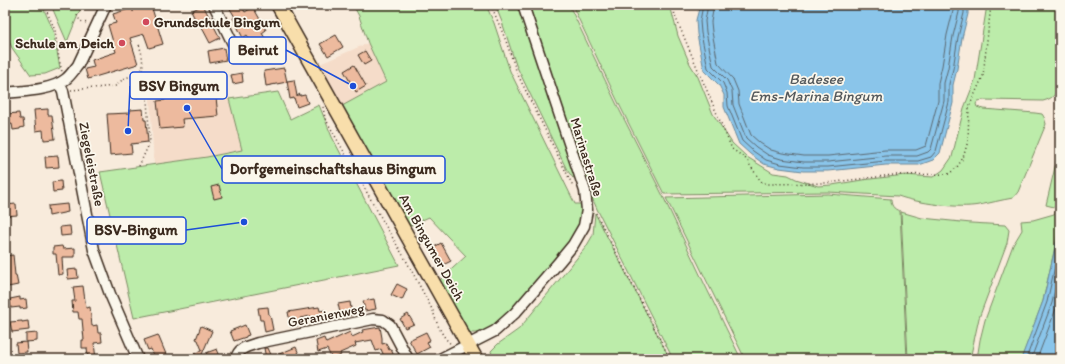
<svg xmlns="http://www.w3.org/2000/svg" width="1065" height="364" font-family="Itim,sans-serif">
<rect width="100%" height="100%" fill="#f8ebdc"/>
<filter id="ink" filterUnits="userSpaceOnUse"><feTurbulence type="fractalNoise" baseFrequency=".025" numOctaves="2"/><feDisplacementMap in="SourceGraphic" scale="8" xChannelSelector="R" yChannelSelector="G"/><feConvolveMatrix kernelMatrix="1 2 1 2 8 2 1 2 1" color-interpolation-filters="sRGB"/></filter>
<g filter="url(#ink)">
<path fill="#f5dcc9" d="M 368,43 L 386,82 L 342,106 L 320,64 Z
M 223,73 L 242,150 L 207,157 L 154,165 L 149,81 Z"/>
<path fill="#bcecaa" stroke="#7c8b64" d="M 5,5 L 42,5 L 53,30 L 60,68 L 45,74 L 31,75 L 12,48 L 5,30 Z
M 51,5 L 82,5 L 67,42 Z
M 353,5 L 486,5 L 494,23 L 510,71 L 575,204 L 582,204 L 582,212 L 581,222 L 571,240 L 499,323 L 483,332 L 479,333 L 471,333 L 467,329 L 462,323 L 440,280 L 466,256 L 429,217 L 409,226 L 342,106 L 386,82 L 368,43 L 359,16 Z
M 495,5 L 520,5 L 575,174 L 575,177 L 573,178 L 567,170 L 516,65 L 502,22 Z
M 529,5 L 569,5 L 617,105 L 662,194 L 704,283 L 741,359 L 673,359 L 597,209 L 589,191 Z
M 572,5 L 670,5 L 678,36 L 690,64 L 698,77 L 713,114 L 732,143 L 747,157 L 773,173 L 788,175 L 796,179 L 818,186 L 832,185 L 862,180 L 905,175 L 933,177 L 943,170 L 952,157 L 964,108 L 975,80 L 987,5 L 1060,5 L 1060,83 C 1056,93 1055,98 1043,101 L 984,100 L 978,101 L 976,104 L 977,107 L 983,109 L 1035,113 L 1042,114 L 1044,117 L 1046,124 L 1018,192 L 1013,198 C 1001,200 990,203 979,205 C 959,209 917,203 898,196 L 828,192 L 664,194 L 619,104 Z
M 278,92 L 290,119 L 319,105 L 332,137 L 399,265 L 134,318 L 100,172 L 207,157 L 242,150 L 229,99 Z
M 1060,146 L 1060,224 L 1043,301 L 1024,352 L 1021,359 L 977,359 L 980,340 L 985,320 L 1013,245 L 1022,230 L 1021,221 L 1033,220 L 1054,214 L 1058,208 L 1046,205 Z
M 828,194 L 891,199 C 891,205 893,209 900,211 L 907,359 L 745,359 L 666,198 Z
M 901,212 L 922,218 L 971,223 L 1005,225 L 1009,230 L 1007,243 L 979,318 L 970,359 L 908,359 Z
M 595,213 L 670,359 L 493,359 L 491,351 L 498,344 L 519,329 L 586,247 L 593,235 Z"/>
<path fill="#8ac5ea" stroke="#6a8798" d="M 700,5 L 968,5 L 968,14 L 962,38 L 957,69 L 953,85 L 953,103 L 940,153 L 933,160 L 919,165 L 886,165 L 828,171 L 803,171 L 779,168 L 764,164 L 750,154 L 739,144 L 724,107 L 724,95 L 719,85 L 704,70 L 697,34 L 696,20 Z
M 1060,226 L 1060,359 L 1021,359 L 1043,301 Z"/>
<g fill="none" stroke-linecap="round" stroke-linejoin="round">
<path stroke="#5b6870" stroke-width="1" d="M 703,5 L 700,21 L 701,33 L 708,68 L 723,83 L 727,93 L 728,106 L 742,141 L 753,151 L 766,160 L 780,164 L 803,167 L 828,167 L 886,161 L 918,161 L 931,157 L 936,151 L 949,102 L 949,84 L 953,69 L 958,37 L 964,13 L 964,5
M 708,5 L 705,21 L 706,32 L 713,66 L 727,80 L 732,91 L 733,105 L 746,138 L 756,147 L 768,155 L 781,159 L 804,162 L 828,162 L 886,156 L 917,156 L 928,152 L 931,149 L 944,101 L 944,83 L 948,68 L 953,36 L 959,12 L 959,5
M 714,5 L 711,22 L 712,32 L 718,63 L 733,79 L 738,91 L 739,104 L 751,135 L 760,143 L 771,150 L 782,153 L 804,156 L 828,156 L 885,150 L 916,150 L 926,146 L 938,101 L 938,83 L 942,66 L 947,35 L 953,11 L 953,5
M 1026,359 L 1047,302 L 1060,244
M 1031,359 L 1052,303 L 1060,267
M 1037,359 L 1057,306 L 1060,294"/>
</g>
<path fill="#edba9e" stroke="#3b2a1e" d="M 142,5 L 151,5 L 163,44 L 149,48 L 144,34 L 130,38 L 138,64 L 88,79 L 85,69 L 94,67 L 92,60 L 116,52 L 108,25 L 116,23 L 113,14 Z
M 203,5 L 220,38 L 210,43 L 199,22 L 197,23 L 191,11 Z
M 233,5 L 241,5 L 245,12 L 253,7 L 266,30 L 262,33 L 268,44 L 269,44 L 270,47 L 281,44 L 282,52 L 277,53 L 278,57 L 271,58 L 270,53 L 263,55 L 259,40 L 251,41 L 247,35 L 243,38 L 233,18 L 235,17 L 229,7 Z
M 336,35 L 343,47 L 328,56 L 320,44 Z
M 224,48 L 226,60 L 210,63 L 208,51 Z
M 365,51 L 371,61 L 364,65 L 358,55 Z
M 354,65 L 366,86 L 356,92 L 344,71 Z
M 284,68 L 287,82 L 266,86 L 264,71 Z
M 242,73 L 243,82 L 233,84 L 231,75 Z
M 214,79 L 218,116 L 182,119 L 183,127 L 160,129 L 157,101 L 165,100 L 164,94 L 174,93 L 174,98 L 187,97 L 185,82 Z
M 294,80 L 297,96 L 300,94 L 300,96 L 305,95 L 308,103 L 297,107 L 294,98 L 290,99 L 287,81 Z
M 48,109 L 48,115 L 52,115 L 55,139 L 44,140 L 43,130 L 36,131 L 34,110 Z
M 143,109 L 144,120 L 146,120 L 148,142 L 131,144 L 132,153 L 110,155 L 107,114 L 130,113 L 130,110 Z
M 19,113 L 20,119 L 23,119 L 24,127 L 20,128 L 20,129 L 13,130 L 12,124 L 7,125 L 6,114 Z
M 58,156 L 59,167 L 46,168 L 45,157 Z
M 61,181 L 62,191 L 53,192 L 52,182 Z
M 219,185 L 222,197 L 214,199 L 211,187 Z
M 16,204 L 17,215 L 5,216 L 5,205 Z
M 67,204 L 68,212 L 49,216 L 48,206 Z
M 70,226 L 71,235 L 61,236 L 60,227 Z
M 441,243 L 451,261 L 443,265 L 438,257 L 437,258 L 431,249 Z
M 62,246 L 63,249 L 75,248 L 75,257 L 62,257 L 63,274 L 58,275 L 56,254 L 53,254 L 53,247 Z
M 13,255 L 15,275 L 16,275 L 18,285 L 8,287 L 5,268 L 5,256 Z
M 77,269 L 78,278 L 68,279 L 67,270 Z
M 397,284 L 407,289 L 402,300 L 391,295 Z
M 83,286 L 86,308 L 90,307 L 92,326 L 97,325 L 98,333 L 101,333 L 102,342 L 94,343 L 96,359 L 88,359 L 87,348 L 82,348 L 82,340 L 84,340 L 82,319 L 79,319 L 78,312 L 73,312 L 72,301 L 75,301 L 73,287 Z
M 20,297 L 20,300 L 26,299 L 27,308 L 20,309 L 20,307 L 11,308 L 10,299 Z
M 374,299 L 376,309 L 365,311 L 363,301 Z
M 350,302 L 352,315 L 341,317 L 338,304 Z
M 268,307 L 269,315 L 270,315 L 273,330 L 265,332 L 263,320 L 260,320 L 258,308 Z
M 319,307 L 320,311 L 325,310 L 327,319 L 312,322 L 311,316 L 300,318 L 301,325 L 291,327 L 288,312 Z
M 408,314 L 414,324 L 405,328 L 400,319 Z
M 22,321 L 22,322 L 28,321 L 29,330 L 12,332 L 10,322 Z
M 245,325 L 249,335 L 246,336 L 246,337 L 234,341 L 230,331 Z
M 201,326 L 212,331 L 200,359 L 196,359 L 194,354 L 202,350 L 198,340 L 196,339 Z
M 380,327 L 382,338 L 382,344 L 386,343 L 389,350 L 391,349 L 395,359 L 385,359 L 381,349 L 376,351 L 372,340 L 355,343 L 356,346 L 340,353 L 341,355 L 332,359 L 327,349 L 318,352 L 316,341 L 324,338 L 326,343 L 350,332 L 352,337 L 363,332 L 362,330 Z
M 426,332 L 430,340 L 427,342 L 430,347 L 417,354 L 409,340 Z
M 37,333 L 37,341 L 26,342 L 26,334 Z
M 158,335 L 168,359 L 155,359 L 151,349 L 148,350 L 144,340 Z
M 26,342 L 27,352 L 17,353 L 16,343 Z
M 296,347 L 301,359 L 266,359 L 264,348 L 268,348 L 272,357 Z
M 217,349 L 221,359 L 209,359 L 206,353 Z"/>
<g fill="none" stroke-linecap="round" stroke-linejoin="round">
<g stroke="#3b2a1e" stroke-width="13">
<path id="minor" d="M 214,5 L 237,52 L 247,56
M 59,83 L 63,91 L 94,250 L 110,294 L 138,359
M 5,93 C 23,91 51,91 66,79 C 71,75 74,70 78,65 L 106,5
M 236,359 C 238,348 248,346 258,343 L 373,319 L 383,320 L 390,325 L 408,359
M 440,359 L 495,331 L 515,313 L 559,262 L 573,245 L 584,226 L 587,210 L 585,191 L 523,5"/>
</g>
<g stroke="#3b2a1e" stroke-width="16">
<path id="major" d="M 278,5 L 476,359"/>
</g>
<path stroke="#3b2a1e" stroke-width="1.5" stroke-dasharray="1 3" stroke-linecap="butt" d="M 44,5 L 55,30 L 59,59 L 62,72
M 491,5 L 506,41 L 517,73 L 573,186
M 673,5 L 675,16 L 732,149 L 745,158 L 760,180 L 762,182 L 767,184 L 826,183 L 893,175 L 949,174 L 957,167 L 963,158 L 968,141 L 969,107 L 983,76 L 991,5
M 133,12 L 134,5
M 77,15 L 80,21 L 87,23
M 71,90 L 116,86 L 123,79 L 131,76 L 139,77 L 143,67 L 142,55 L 139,44
M 323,107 L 325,118 L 388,230 L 407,262 L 433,311 C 436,322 442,337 451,344
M 139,166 L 150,142 L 146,87 L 139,77
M 596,213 L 670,359"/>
<use href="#minor" stroke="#fbf7ec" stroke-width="10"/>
<use href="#major" stroke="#f8deab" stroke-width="13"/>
</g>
</g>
<g fill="#d1495b" stroke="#fbf7ec" stroke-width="1.5">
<circle cx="146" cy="22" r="4"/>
<circle cx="122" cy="43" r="4"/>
</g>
<g text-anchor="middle" stroke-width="3.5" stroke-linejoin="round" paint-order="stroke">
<g font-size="14" font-weight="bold" fill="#3b2a1e" stroke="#fbf7ec" text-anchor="start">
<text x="154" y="27">Grundschule Bingum</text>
<text x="114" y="48" text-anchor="end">Schule am Deich</text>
</g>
<g font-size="14" fill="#3b2a1e" stroke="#fbf7ec">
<text transform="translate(587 157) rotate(73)" y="5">Marinastraße</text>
<text transform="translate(92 164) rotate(79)" y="5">Ziegeleistraße</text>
<text transform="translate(432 247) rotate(61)" y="5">Am Bingumer Deich</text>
<text transform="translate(326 315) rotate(-11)" y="5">Geranienweg</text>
</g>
<g font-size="15" font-style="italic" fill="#53585b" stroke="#fbf7ec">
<text x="816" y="84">Badesee<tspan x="816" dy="17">Ems-Marina Bingum</tspan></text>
</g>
</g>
<path fill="none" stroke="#1d4ed8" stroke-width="1.5" d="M353 86L286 50M128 131L130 86M187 108L222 169M244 222L186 230"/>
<g fill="#1d4ed8" stroke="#fbf7ec" stroke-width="1.5">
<circle cx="353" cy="86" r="4"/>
<circle cx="128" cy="131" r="4"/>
<circle cx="187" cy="108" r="4"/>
<circle cx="244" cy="222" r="4"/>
</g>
<g fill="#fbf7ec" stroke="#1d4ed8" stroke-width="1.5">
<rect x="229" y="37" width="57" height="27" rx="4"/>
<rect x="130" y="72" width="97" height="27" rx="4"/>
<rect x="222" y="156" width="223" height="27" rx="4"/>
<rect x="87" y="217" width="99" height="27" rx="4"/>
</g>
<g font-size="15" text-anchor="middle" font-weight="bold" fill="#3b2a1e">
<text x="258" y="55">Beirut</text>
<text x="179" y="91">BSV Bingum</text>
<text x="333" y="174">Dorfgemeinschaftshaus Bingum</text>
<text x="136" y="235">BSV-Bingum</text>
</g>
<rect width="1065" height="364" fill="none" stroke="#fbf7ec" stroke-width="20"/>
<rect x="10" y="10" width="1045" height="344" fill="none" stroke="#3b2a1e" stroke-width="1.5" filter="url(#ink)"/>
</svg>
